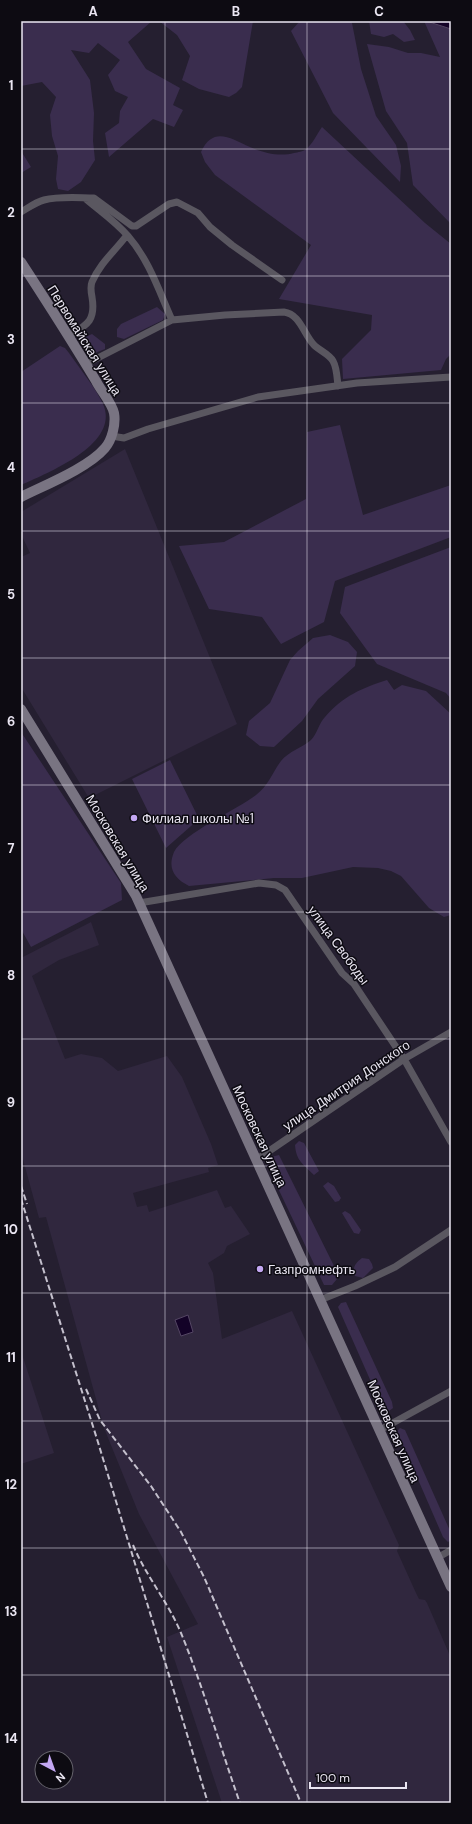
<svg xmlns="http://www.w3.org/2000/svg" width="472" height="1824" font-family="'DM Sans',sans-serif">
<rect width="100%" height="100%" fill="#251f30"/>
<path fill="#30273e" d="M 125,449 L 237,724 L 89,798 L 21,687 L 21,557 L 30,553 L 21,534 L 21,512 Z
M 91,922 L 99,945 L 59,960 L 32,976 L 65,1059 L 81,1054 L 102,1058 L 118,1071 L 167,1056 L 182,1077 L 211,1144 L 218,1165 L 208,1168 L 209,1172 L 133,1193 L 137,1207 L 147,1205 L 149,1212 L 217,1190 L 225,1208 L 231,1206 L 250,1234 L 227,1246 L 224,1253 L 208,1263 L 213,1273 L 222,1339 L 292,1311 L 399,1545 L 397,1551 L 416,1593 L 419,1599 L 425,1600 L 427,1603 L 451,1658 L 451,1803 L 222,1803 L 167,1637 L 198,1624 L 139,1514 L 104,1428 L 46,1217 L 39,1218 L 21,1152 L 21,958 Z
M 21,1351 L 54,1453 L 21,1464 Z"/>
<path fill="#3a2d4e" d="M 21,21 L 152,21 L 128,42 L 146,69 L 180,88 L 173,105 L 183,110 L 174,127 L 153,119 L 109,157 L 105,133 L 119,123 L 120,111 L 128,97 L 115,91 L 108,75 L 120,60 L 98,43 L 89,53 L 71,50 L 90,80 L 94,113 L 93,141 L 95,160 L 81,182 L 68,191 L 58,189 L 56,179 L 58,156 L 52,136 L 50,115 L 56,97 L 42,82 L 21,86 Z
M 159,21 L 253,21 L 242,87 L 236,93 L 229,97 L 199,89 L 182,80 L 190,56 L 177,35 Z
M 300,21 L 350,21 L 352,23 L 361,69 L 376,116 L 396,145 L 401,166 L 400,182 L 333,113 L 291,31 Z
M 369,21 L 403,21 L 410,30 L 415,40 L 404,42 L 393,34 L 384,37 L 371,34 Z
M 424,21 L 451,29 L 451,224 L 413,185 L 407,143 L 386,111 L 367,44 L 389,47 L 408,53 L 421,53 L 440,57 Z
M 322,127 L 425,223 L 451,244 L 451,354 L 446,359 L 441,370 L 343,379 L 342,359 L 371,330 L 372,315 L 279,299 L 311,245 L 215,175 L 205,162 L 201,152 C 213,126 230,138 250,147 C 263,153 280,157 294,153 C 298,152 303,152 306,149 C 312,145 317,134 322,127 Z
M 21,151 L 31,167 L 21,173 Z
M 157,307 L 165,314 L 163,320 L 124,339 L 117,337 L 117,329 L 121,324 Z
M 92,334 L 105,344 L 105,349 L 95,353 L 84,344 L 83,338 Z
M 60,346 L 65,348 L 69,353 C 80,369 95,387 103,404 C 121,444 47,473 21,485 L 21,372 Z
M 340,425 L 363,515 L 451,485 L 451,537 L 335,581 L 324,622 L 281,644 L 262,617 L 209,609 L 179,546 L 224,542 L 306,499 L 307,432 Z
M 451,547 L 451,699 L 446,693 L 377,664 L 340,613 L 345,587 Z
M 330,635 L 348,642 L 357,652 L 355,666 L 318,699 L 302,721 L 274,747 L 260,746 L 246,735 L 249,721 L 270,703 L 290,660 L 298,651 L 313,638 Z
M 387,680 L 394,690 L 402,685 L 426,691 L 451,714 L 451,915 L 444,917 L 429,908 L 401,876 L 391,871 L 378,868 L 353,867 L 302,878 L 274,878 L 189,886 C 175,879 167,869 174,852 C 183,834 238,809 256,795 C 269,785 272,773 281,761 C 289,751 302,748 311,740 C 317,734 319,723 325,717 C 343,696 362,688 387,680 Z
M 21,732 L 121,883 L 122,900 L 31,947 L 21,929 Z
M 170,760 L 199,819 L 166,848 L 132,779 Z
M 299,1141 L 304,1143 L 319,1171 L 314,1175 C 304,1165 296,1161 295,1145 Z
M 279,1155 L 338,1274 L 337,1279 L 332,1285 L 324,1285 L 267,1165 L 271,1157 Z
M 328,1182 L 334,1186 L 341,1198 L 339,1201 L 335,1202 L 323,1186 Z
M 345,1211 L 350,1214 L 361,1230 L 359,1234 L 354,1233 L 342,1213 Z
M 362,1258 L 369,1259 L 372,1264 L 373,1268 L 363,1278 L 355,1276 C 352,1268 355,1263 362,1258 Z
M 346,1302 L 392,1402 L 393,1408 L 389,1411 L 383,1409 L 338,1307 L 341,1303 Z
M 400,1428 L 405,1430 L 451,1533 L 451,1540 L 448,1542 L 443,1537 L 400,1438 L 397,1431 Z"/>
<path fill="#130227" stroke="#544664" d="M 426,21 L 451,21 L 451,29 Z
M 188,1315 L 193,1332 L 181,1336 L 175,1320 Z"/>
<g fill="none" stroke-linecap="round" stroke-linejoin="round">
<path stroke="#5a5760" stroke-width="7" d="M 86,199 C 100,211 116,222 128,236 C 149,260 159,291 172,320
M 21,212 C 28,208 36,202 44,200 C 60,196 79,198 94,198 L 132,226 L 136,226 L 169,204 L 177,202 L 198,213 L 210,227 L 232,245 L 282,280
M 69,336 C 87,325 96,321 92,297 C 91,292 90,287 92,282 C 100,263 115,251 127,235
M 86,364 L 172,320 L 225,315 L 284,312 C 300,314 304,335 314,345 C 320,351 329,354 333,361 C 337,368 337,378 338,386
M 111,436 L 124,438 L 148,429 L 258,397 L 357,383 L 451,377
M 139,903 L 259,883 L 276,885 L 285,890 L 342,973 L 354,984 L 404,1059 L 451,1142
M 256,1160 L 404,1059 L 451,1032
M 320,1300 L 355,1286 L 395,1267 L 451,1230
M 380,1430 L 451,1391
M 437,1558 L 451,1550"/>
<path stroke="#797482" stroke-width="10" d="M 21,262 C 47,302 72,341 96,381 C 101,391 112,403 114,413 C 116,424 112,440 105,448 C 88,468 45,485 21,497
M 21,709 L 136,896 L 451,1587"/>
<path stroke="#c4c0cd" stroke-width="2" stroke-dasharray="6 3" stroke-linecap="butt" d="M 21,1186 L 27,1204
M 21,1199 L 97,1439 L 208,1803
M 86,1389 L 100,1420 L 151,1486 L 181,1532 L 204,1577 L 301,1803
M 133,1545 C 146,1576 168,1602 181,1633 C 204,1689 220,1747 240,1803"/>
</g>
<path fill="none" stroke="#eae6f2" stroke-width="1" stroke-opacity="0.55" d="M 165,21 L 165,1803M 307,21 L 307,1803M 21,149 L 451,149M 21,276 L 451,276M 21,403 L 451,403M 21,531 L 451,531M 21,658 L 451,658M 21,785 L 451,785M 21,912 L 451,912M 21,1039 L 451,1039M 21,1166 L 451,1166M 21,1293 L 451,1293M 21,1421 L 451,1421M 21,1548 L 451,1548M 21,1675 L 451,1675"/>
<g fill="#c3a7f2" stroke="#0d0b12" stroke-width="1.5">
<circle cx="134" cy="818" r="4"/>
<circle cx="260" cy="1269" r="4"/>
</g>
<g text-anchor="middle" stroke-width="3" stroke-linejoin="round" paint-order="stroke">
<g font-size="13" fill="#eae6f2" stroke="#0d0b12">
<text transform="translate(85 340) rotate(58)" y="5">Первомайская улица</text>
<text transform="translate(118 843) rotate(59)" y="5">Московская улица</text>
<text transform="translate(339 945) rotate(54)" y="5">улица Свободы</text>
<text transform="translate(346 1085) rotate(-34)" y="5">улица Дмитрия Донского</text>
<text transform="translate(260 1136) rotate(65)" y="5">Московская улица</text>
<text transform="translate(394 1431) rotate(66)" y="5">Московская улица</text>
</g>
<g font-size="13" fill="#eae6f2" stroke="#0d0b12" text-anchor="start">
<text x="142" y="823">Филиал школы №1</text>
<text x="268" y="1274">Газпромнефть</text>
</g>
</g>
<rect width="472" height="1824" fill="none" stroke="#0d0b12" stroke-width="44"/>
<g transform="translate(54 1770) rotate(139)"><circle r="19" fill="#0d0b12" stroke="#65636c"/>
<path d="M0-3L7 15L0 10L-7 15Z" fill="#c3a7f2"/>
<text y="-6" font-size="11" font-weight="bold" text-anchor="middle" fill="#eae6f2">N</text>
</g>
<path d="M310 1782v6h96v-6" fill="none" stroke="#eae6f2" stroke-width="2"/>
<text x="316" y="1782" font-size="12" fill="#eae6f2" stroke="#0d0b12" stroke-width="3" paint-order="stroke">100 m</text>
<rect x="22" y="22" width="428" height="1780" fill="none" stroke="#eae6f2" stroke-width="1.5"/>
<g font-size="13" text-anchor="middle" font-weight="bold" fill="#eae6f2">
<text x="93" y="16">A</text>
<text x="236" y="16">B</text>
<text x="379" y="16">C</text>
<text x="11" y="90">1</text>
<text x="11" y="217">2</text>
<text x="11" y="344">3</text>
<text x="11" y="472">4</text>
<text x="11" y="599">5</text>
<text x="11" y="726">6</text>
<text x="11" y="853">7</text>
<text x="11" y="980">8</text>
<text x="11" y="1107">9</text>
<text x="11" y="1234">10</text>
<text x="11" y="1362">11</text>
<text x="11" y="1489">12</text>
<text x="11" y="1616">13</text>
<text x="11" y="1743">14</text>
</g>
</svg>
